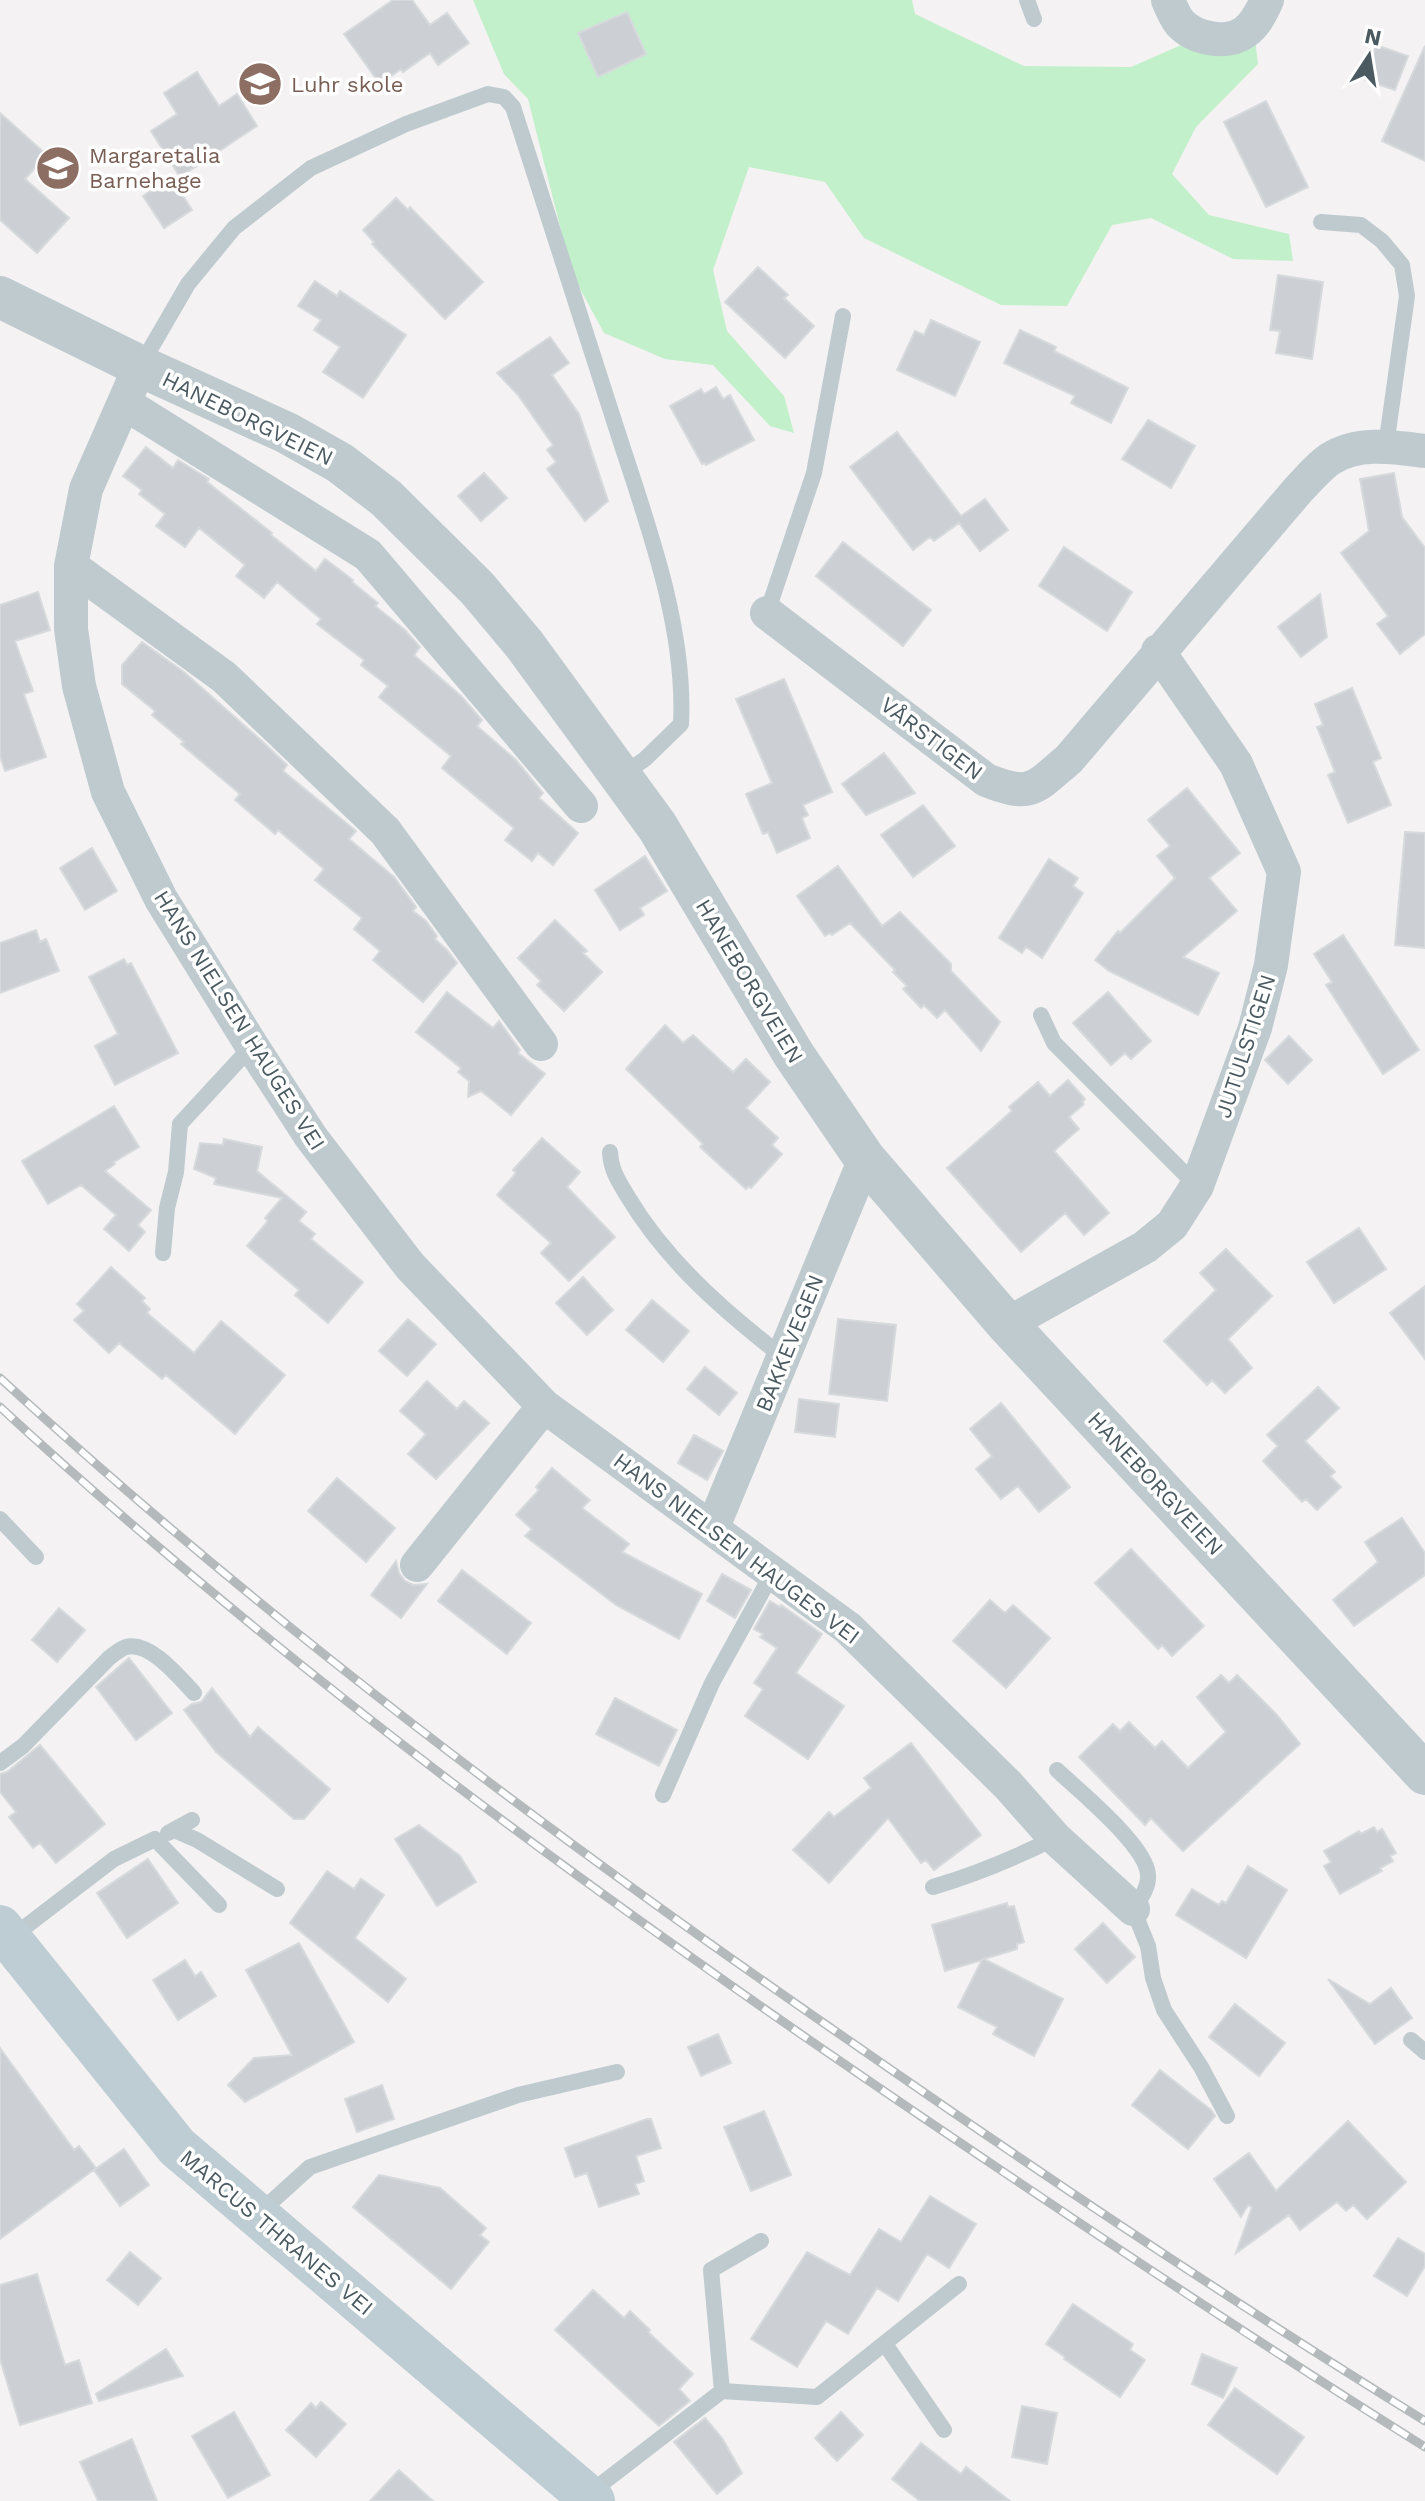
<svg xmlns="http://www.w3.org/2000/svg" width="1425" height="2501" font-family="'Work Sans',sans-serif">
<rect width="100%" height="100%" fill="#f4f2f3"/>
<path fill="#c2f0ca" d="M 473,0 L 912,0 L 915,14 L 1024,66 L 1131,67 L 1252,14 L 1258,64 L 1196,127 L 1172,174 L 1209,215 L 1289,234 L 1293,261 L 1233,259 L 1151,218 L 1112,225 L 1067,306 L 1001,305 L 864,238 L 825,182 L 749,167 L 713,270 L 727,331 L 784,396 L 794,433 L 770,426 L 713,365 L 665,359 L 604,333 L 572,274 L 528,99 L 504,74 Z"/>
<path fill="#ccd0d4" stroke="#d6dadd" stroke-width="2" d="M 393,0 L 412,0 L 430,25 L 447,13 L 469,43 L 438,65 L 430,53 L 403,72 L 401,69 L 380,84 L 344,34 Z
M 627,12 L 646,54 L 598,77 L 578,33 Z
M 1376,45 L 1408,56 L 1395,90 L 1365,80 Z
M 1425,46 L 1425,161 L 1382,141 Z
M 197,72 L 219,106 L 237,94 L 257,126 L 180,177 L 151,131 L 177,114 L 164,93 Z
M 1266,101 L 1308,187 L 1266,207 L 1224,122 Z
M 0,113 L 47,155 L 25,179 L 69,218 L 37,253 L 0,220 Z
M 171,177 L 192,210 L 164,228 L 143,196 Z
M 396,198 L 408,210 L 410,207 L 483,282 L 445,319 L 372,244 L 374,242 L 363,230 Z
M 758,267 L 788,295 L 784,298 L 814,326 L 785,358 L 725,302 Z
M 1278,275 L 1323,282 L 1312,359 L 1276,353 L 1280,331 L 1270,330 Z
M 315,281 L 337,296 L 340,291 L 406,335 L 363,398 L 323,372 L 340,347 L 314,330 L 321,320 L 298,306 Z
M 931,320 L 980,342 L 955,396 L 897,370 L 915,331 L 924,335 Z
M 1020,330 L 1056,347 L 1054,351 L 1128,388 L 1111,423 L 1071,403 L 1075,396 L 1004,363 Z
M 550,337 L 569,363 L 552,375 L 579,414 L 608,501 L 585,521 L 547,469 L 556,462 L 547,450 L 553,445 L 518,395 L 497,373 Z
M 716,387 L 723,399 L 730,395 L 754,440 L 706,465 L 705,463 L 702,464 L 670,406 L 701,389 L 704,394 Z
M 1148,420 L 1195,446 L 1171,488 L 1122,459 Z
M 897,432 L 961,516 L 985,499 L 1008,530 L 980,551 L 959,523 L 934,541 L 930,537 L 913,550 L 850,467 Z
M 146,447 L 173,468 L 178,460 L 209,479 L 207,482 L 272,533 L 271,535 L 316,571 L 325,559 L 353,580 L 352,582 L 378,603 L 375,606 L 405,630 L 420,647 L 414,655 L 461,696 L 482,720 L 477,726 L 516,760 L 543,793 L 539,798 L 578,833 L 553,865 L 538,853 L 532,861 L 505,840 L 514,828 L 442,768 L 451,756 L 379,697 L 388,686 L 361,665 L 364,660 L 317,624 L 321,619 L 277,582 L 264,598 L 236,576 L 245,565 L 199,528 L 185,547 L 156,526 L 165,514 L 139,494 L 142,490 L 123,476 Z
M 484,473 L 507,498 L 481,521 L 458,496 Z
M 1394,473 L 1402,517 L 1425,548 L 1425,634 L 1400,654 L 1377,624 L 1388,616 L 1341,553 L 1369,531 L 1360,479 Z
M 843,542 L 931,610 L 903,646 L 816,576 Z
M 1064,547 L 1132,592 L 1107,631 L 1039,586 Z
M 38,592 L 50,630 L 15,641 L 33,691 L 24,694 L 46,757 L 5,771 L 0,756 L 0,605 Z
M 1320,594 L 1327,637 L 1301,657 L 1278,627 Z
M 142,642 L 184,672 L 263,742 L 287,765 L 283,771 L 356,831 L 349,839 L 394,877 L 416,907 L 413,911 L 426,921 L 437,936 L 435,939 L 447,950 L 457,963 L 423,1002 L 373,960 L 380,951 L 354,929 L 362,918 L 315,880 L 324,869 L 278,830 L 275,834 L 235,800 L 240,794 L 181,744 L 184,742 L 152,715 L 155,711 L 122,684 L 122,665 Z
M 784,679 L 832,792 L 803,805 L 808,815 L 802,818 L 810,838 L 777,853 L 768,832 L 763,834 L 746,794 L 772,783 L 736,699 Z
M 1352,688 L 1381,758 L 1373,762 L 1391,805 L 1348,823 L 1328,775 L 1335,772 L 1317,727 L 1323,725 L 1315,704 Z
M 884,753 L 915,793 L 866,815 L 842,784 Z
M 1187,788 L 1240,853 L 1209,878 L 1237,911 L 1183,957 L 1219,973 L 1198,1015 L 1109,971 L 1095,960 L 1118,931 L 1120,933 L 1175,878 L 1157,856 L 1170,846 L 1148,820 Z
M 923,805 L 955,846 L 913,877 L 881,835 Z
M 1405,832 L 1425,833 L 1425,948 L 1395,945 Z
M 92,848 L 117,891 L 85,910 L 60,868 Z
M 645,856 L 667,891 L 640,908 L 644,915 L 620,930 L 595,890 Z
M 1049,859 L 1078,878 L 1073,886 L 1083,893 L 1042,958 L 1026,947 L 1022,953 L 999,938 Z
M 838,866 L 882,926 L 900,912 L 951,964 L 951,971 L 1000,1022 L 981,1051 L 945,1010 L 937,1018 L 924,1005 L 921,1008 L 903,989 L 907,986 L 893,972 L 895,970 L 850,923 L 832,935 L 830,933 L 825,936 L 797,896 Z
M 555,920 L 587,951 L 583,953 L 602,972 L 564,1011 L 537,985 L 541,981 L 518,958 Z
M 36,930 L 40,942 L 46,939 L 59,971 L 0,993 L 0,943 Z
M 1343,935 L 1419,1050 L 1383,1074 L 1326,985 L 1332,982 L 1314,954 Z
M 124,959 L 127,965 L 131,963 L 178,1053 L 115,1085 L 95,1046 L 118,1034 L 89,977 Z
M 447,992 L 493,1028 L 499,1021 L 520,1050 L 518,1053 L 545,1074 L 511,1115 L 481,1091 L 468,1097 L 469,1081 L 458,1072 L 461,1068 L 416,1032 Z
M 1108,992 L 1151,1041 L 1131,1059 L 1125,1053 L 1111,1065 L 1073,1023 Z
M 665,1025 L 683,1043 L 693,1035 L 733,1072 L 746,1059 L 770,1082 L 746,1108 L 778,1138 L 772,1145 L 782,1154 L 751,1188 L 749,1186 L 746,1189 L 700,1147 L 703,1144 L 626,1069 Z
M 1289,1036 L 1312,1060 L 1288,1084 L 1265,1060 Z
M 1068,1080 L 1085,1099 L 1082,1102 L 1084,1104 L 1069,1117 L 1079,1129 L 1054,1151 L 1109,1213 L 1084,1235 L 1065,1213 L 1021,1252 L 947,1168 L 1012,1111 L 1009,1107 L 1038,1082 L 1050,1096 Z
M 114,1106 L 139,1147 L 114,1162 L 115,1164 L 105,1171 L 151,1210 L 138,1225 L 145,1232 L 129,1251 L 104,1229 L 116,1215 L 81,1185 L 48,1204 L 22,1161 Z
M 542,1138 L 580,1172 L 567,1187 L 615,1237 L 569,1281 L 541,1253 L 551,1243 L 497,1195 L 516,1173 L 513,1170 Z
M 224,1139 L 262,1147 L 257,1171 L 306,1212 L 299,1221 L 315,1234 L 311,1239 L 363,1282 L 328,1323 L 295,1295 L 299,1290 L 247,1246 L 268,1221 L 265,1218 L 282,1198 L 214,1184 L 216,1178 L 194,1169 L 200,1143 L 223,1145 Z
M 1359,1228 L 1386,1269 L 1334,1303 L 1307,1262 Z
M 1226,1249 L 1272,1296 L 1228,1339 L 1252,1368 L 1225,1393 L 1212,1380 L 1207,1385 L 1164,1341 L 1216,1290 L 1200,1273 Z
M 111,1267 L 145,1298 L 142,1301 L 150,1309 L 147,1313 L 194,1353 L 221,1321 L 285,1375 L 235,1434 L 166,1375 L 162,1379 L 119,1343 L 109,1353 L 74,1320 L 84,1311 L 77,1304 Z
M 583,1277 L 613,1310 L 587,1335 L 556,1303 Z
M 1425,1286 L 1425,1359 L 1390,1313 Z
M 652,1300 L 689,1331 L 663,1362 L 626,1330 Z
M 408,1319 L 436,1344 L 407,1376 L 379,1351 Z
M 838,1319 L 896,1325 L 887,1401 L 829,1394 Z
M 705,1367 L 737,1393 L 719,1415 L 687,1389 Z
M 427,1381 L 457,1409 L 464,1401 L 489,1423 L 436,1479 L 408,1454 L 426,1434 L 400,1411 Z
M 1318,1387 L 1339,1408 L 1305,1441 L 1335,1472 L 1330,1476 L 1341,1487 L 1317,1510 L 1306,1499 L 1302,1502 L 1263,1461 L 1278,1446 L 1267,1435 Z
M 799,1399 L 839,1404 L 835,1437 L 795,1432 Z
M 1001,1403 L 1070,1487 L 1039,1512 L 1018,1486 L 1001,1499 L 976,1469 L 992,1456 L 970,1429 Z
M 694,1435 L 723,1451 L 707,1480 L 678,1463 Z
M 552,1468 L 590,1500 L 582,1508 L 629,1544 L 622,1552 L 702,1594 L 679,1639 L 616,1605 L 525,1536 L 532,1529 L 516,1515 L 539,1490 L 536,1487 Z
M 337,1478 L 395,1528 L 366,1562 L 308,1511 Z
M 1402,1518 L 1425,1553 L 1425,1575 L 1354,1626 L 1333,1600 L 1378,1562 L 1365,1542 Z
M 1131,1549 L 1204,1626 L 1172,1656 L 1162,1645 L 1158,1649 L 1095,1583 Z
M 396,1561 L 399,1573 L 405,1581 L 413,1585 L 427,1584 L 401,1618 L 371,1595 Z
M 462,1570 L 531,1623 L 507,1654 L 438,1601 Z
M 722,1574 L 751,1590 L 735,1618 L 707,1601 Z
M 990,1600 L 1005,1613 L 1013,1605 L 1050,1638 L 1006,1688 L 953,1641 Z
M 770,1601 L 780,1607 L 781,1605 L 822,1634 L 796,1673 L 844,1706 L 808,1759 L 745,1716 L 763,1689 L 754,1683 L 777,1648 L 760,1637 L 763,1634 L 754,1629 Z
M 59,1608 L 85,1630 L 57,1662 L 32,1640 Z
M 129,1658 L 172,1713 L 136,1740 L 96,1687 Z
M 1221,1675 L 1229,1683 L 1237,1675 L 1277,1715 L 1300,1744 L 1183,1851 L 1151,1818 L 1145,1825 L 1079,1757 L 1113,1724 L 1120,1731 L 1129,1722 L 1155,1748 L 1162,1741 L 1188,1768 L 1226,1732 L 1197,1697 Z
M 212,1688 L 250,1737 L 258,1727 L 330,1789 L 304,1819 L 294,1819 L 216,1752 L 184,1710 L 192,1704 L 201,1702 Z
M 615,1698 L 677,1730 L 659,1766 L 596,1734 Z
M 911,1743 L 981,1835 L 934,1870 L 926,1860 L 921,1863 L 888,1818 L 829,1883 L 793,1850 L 829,1812 L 834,1817 L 871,1788 L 864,1778 Z
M 40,1745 L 105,1824 L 56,1863 L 40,1843 L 33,1848 L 9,1817 L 16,1812 L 0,1792 L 0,1774 L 7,1772 Z
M 419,1825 L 460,1856 L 476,1882 L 437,1906 L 395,1839 Z
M 1374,1827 L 1377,1832 L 1382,1829 L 1396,1853 L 1390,1856 L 1393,1861 L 1380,1868 L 1382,1871 L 1340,1894 L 1324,1866 L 1331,1862 L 1324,1851 L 1359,1831 L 1361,1834 Z
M 148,1859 L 178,1903 L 127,1938 L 97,1893 Z
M 1248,1866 L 1287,1890 L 1246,1958 L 1176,1915 L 1192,1889 L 1219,1905 L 1222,1901 L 1226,1903 Z
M 327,1871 L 354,1889 L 361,1879 L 384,1895 L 355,1938 L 406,1979 L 388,2002 L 290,1923 Z
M 1007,1903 L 1008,1907 L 1014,1906 L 1024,1942 L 1017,1944 L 1017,1949 L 984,1959 L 1063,1999 L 1034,2056 L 993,2034 L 997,2027 L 958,2007 L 982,1960 L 945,1971 L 932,1925 Z
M 1103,1923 L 1135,1957 L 1107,1983 L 1075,1949 Z
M 299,1943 L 354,2042 L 245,2102 L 228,2085 L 254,2058 L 292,2055 L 246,1970 Z
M 185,1960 L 195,1976 L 201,1972 L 216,1996 L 178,2020 L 153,1980 Z
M 1328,1979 L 1370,2004 L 1391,1988 L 1412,2018 L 1375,2044 Z
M 1235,2004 L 1285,2043 L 1259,2076 L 1209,2037 Z
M 718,2034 L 731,2063 L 701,2076 L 688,2047 Z
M 0,2048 L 74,2150 L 79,2146 L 96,2168 L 0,2239 Z
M 1160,2070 L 1211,2110 L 1215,2116 L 1188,2149 L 1132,2105 Z
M 382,2085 L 394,2119 L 357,2132 L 345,2099 Z
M 764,2111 L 791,2175 L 751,2191 L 724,2127 Z
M 647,2119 L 651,2119 L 661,2148 L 636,2156 L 644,2181 L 635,2184 L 639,2194 L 599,2207 L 587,2173 L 575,2177 L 565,2148 Z
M 1348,2121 L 1406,2182 L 1367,2219 L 1353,2205 L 1346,2211 L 1337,2202 L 1300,2230 L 1289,2215 L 1236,2253 L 1252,2207 L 1248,2205 L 1241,2217 L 1214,2179 L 1249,2153 L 1276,2191 Z
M 124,2149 L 149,2185 L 120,2206 L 94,2170 Z
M 379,2175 L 440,2188 L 486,2228 L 480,2235 L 489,2242 L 451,2289 L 353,2207 Z
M 930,2196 L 976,2224 L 949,2268 L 927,2254 L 898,2301 L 877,2288 L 848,2334 L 826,2321 L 797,2367 L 751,2339 L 807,2252 L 850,2275 L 879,2229 L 901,2242 Z
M 1398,2238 L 1425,2254 L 1425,2266 L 1407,2296 L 1374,2276 Z
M 130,2252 L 161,2278 L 138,2305 L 107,2280 Z
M 37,2274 L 65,2365 L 79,2360 L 92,2403 L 20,2425 L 0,2359 L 0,2285 Z
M 593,2290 L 624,2318 L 630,2311 L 650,2330 L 648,2332 L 693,2374 L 679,2389 L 690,2401 L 659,2426 L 555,2330 Z
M 1073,2304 L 1133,2344 L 1130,2350 L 1145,2360 L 1120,2397 L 1064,2359 L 1065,2357 L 1046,2344 Z
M 166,2349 L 183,2376 L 99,2401 L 96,2394 Z
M 1202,2354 L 1237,2368 L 1223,2398 L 1192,2384 Z
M 1235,2388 L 1304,2437 L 1277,2474 L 1208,2425 Z
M 321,2402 L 346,2424 L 316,2457 L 286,2430 L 311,2403 L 316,2408 Z
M 1022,2406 L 1057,2413 L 1047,2464 L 1012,2457 Z
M 234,2412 L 270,2475 L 228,2498 L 192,2436 Z
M 841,2412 L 863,2435 L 837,2461 L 815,2438 Z
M 705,2418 L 722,2438 L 742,2473 L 717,2494 L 674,2442 Z
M 132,2439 L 157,2501 L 98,2501 L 80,2462 Z
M 921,2443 L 961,2474 L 966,2467 L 1010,2501 L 920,2501 L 892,2479 Z
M 399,2470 L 433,2501 L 370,2501 Z"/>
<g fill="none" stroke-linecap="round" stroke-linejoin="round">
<path stroke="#becace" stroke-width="16" d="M 1027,0 L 1034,19
M 1321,222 L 1361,225 L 1382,241 L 1402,265 L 1407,296 L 1386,446
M 141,365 L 188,284 L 234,228 L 311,168 L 406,124 L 488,94 L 504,97 L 513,107 C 548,214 582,321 616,427 C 646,521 686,624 681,724 L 645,759 L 621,776
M 767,613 L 814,473 L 843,316
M 1041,1015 L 1054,1043 L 1197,1186
M 610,1152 C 611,1171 619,1182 628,1197 C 667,1262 724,1311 783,1357
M 163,1253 L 167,1208 L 176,1172 L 180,1124 L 252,1046
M 0,1519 L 36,1557
M 0,1763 L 23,1746 L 109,1658 C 114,1654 120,1649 126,1647 C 150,1641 179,1677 194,1693
M 1057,1770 C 1079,1791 1147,1846 1148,1875 C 1149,1888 1140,1899 1133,1909 L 1148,1946 L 1153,1978 L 1164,2010 L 1201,2067 L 1227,2116
M 663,1795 L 712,1683 L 773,1572
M 174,1830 L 197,1840 L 277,1889
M 168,1833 L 192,1820
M 933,1887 C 976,1874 1015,1858 1055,1838
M 12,1937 L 114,1859 L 155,1839 L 219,1905
M 1411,2040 L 1425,2052
M 259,2213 L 310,2167 L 518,2095 L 617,2072
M 885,2344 L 944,2430
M 722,2391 L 817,2397 L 959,2284
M 587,2495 L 722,2391 L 711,2270 L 761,2241"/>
<path stroke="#becace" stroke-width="34" d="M 1168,0 C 1171,7 1175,17 1180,23 C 1195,39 1227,45 1245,32 C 1256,24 1262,11 1267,0
M 140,366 L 86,489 L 71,566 L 71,629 L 79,686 L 108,792 L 161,899 L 252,1046 L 311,1137 L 410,1266 L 544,1406 L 848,1628 L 1008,1785 L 1055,1838 L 1133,1909
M 124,403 L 368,555 L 581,806
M 71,566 L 224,677 L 385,831 L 541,1044
M 767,613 L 986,780 C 1031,798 1034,789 1069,759 L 1298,490 C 1308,480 1318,467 1330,459 C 1358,441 1394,447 1425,451
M 1007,1324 L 1145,1247 L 1172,1225 L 1197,1186 L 1255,1028 L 1271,965 L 1284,872 L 1236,764 L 1158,651
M 713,1527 L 865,1159
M 417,1565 L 544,1406"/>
<path stroke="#becace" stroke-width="42" d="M 0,297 L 140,366 L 287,433 L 340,463 L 386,498 L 477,588 L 524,644 L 657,826 L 794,1055 L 865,1159 L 1007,1324 L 1425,1774"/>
<path stroke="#becdd3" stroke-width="44" d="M 0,1927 L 177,2147 L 593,2501"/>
<g stroke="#b4b9bc" stroke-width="9">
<path id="rail" d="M 0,1378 C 267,1623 556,1839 854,2044 C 1041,2174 1231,2301 1425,2421
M 0,1407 C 288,1672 604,1902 928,2121 C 1092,2232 1257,2342 1425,2447"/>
</g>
<use href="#rail" stroke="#fff" stroke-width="6" stroke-dasharray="18" stroke-linecap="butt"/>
</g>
<defs>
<g id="school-disc" transform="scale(2.3)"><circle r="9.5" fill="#8d6e63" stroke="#fff"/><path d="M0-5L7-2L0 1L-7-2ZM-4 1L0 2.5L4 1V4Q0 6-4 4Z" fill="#fff"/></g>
</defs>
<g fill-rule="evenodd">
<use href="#school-disc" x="260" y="84"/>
<use href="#school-disc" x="58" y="168"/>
</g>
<g text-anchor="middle" stroke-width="7" stroke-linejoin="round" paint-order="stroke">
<g font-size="22" fill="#785e54" stroke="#fff" text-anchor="start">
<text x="291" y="92">Luhr skole</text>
<text x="89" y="163">Margaretalia<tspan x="89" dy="25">Barnehage</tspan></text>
</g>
<g font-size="22" fill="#4a5a60" stroke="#fff">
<text transform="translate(248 418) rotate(26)" y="8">HANEBORGVEIEN</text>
<text transform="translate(932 738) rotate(37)" y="8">VÅRSTIGEN</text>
<text transform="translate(750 981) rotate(59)" y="8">HANEBORGVEIEN</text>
<text transform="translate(240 1020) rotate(58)" y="8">HANS NIELSEN HAUGES VEI</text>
<text transform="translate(1245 1046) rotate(-72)" y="8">JUTULSTIGEN</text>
<text transform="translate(789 1343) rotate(-68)" y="8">BAKKEVEGEN</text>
<text transform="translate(1156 1483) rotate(47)" y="8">HANEBORGVEIEN</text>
<text transform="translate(737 1548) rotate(37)" y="8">HANS NIELSEN HAUGES VEI</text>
<text transform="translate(277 2232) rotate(40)" y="8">MARCUS THRANES VEI</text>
</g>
</g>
<g transform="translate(1369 56) rotate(12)" stroke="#ffffff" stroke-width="6" paint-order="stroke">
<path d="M0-6L14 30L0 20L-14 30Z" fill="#4a5a60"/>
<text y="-12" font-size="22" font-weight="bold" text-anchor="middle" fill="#4a5a60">N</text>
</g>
</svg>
